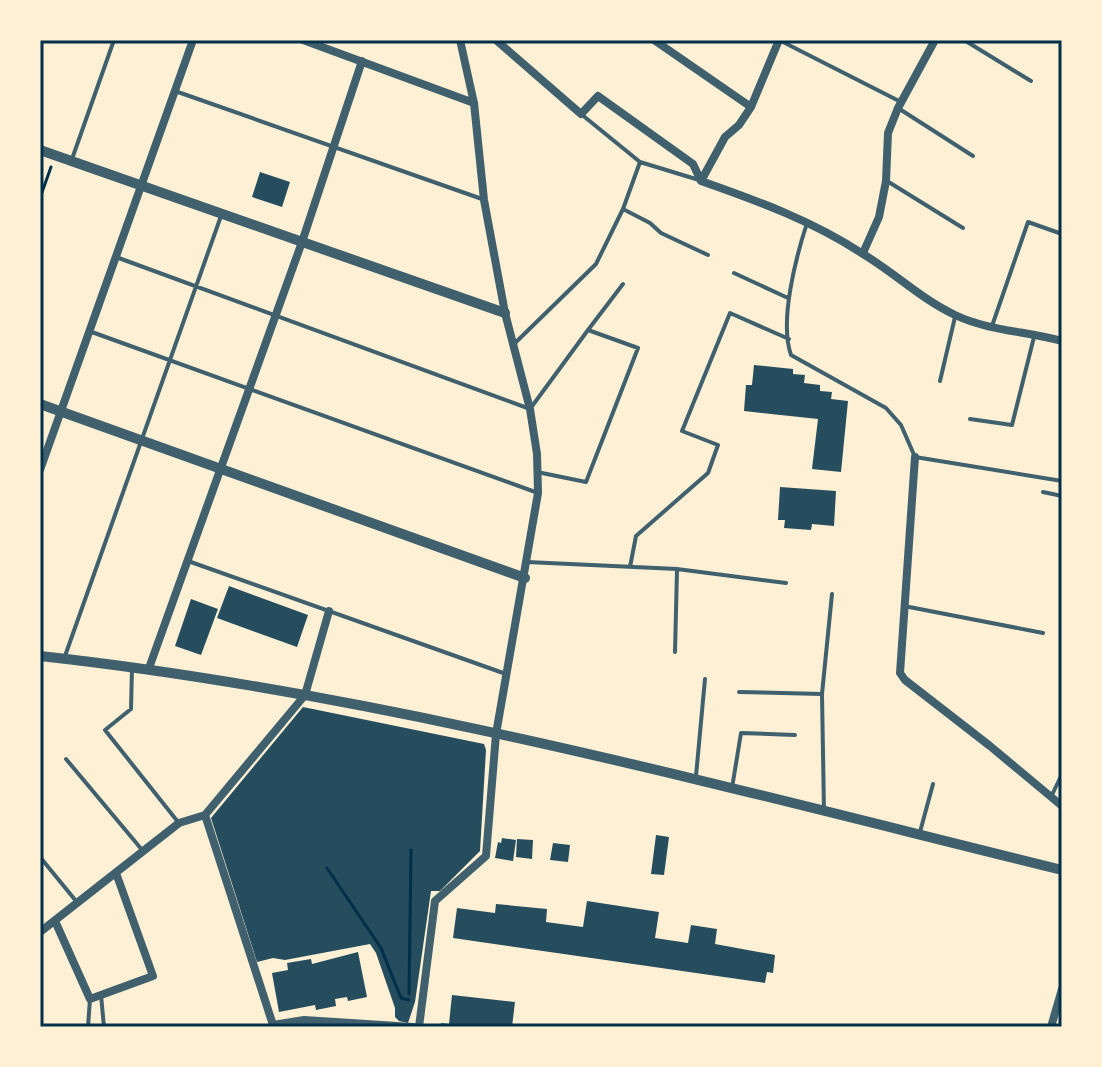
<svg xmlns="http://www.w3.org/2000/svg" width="1102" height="1067" font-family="'Work Sans',sans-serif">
<rect width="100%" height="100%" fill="#fdf0d5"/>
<path fill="#264d5e" d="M 260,172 L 290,182 L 282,207 L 252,197 Z
M 754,365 L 793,369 L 793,374 L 805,375 L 804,383 L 820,385 L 820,391 L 832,392 L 831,399 L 848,401 L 841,472 L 812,469 L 818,419 L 744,411 L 746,385 L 752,385 Z
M 780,487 L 836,491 L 834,526 L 812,524 L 811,530 L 784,528 L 785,520 L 778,520 Z
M 229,586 L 308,615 L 297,647 L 217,618 Z
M 191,599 L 218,609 L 201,655 L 175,646 Z
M 303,707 L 484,744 L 486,750 L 480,851 L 440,891 L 431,891 L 415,1002 L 408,1023 L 399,1021 L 395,1017 L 395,1008 L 376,953 L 370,944 L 285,960 L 273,958 L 257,962 L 211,818 Z
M 656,835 L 669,837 L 664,875 L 651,874 Z
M 502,838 L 516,840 L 513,861 L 495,858 L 498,842 L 501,843 Z
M 517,839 L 533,840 L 532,859 L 516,857 Z
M 553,843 L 570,845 L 568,862 L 550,860 Z
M 587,901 L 659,912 L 655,938 L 688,943 L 691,925 L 717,929 L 715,944 L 775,955 L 773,973 L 767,972 L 765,983 L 453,938 L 457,908 L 495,913 L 496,904 L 547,909 L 546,922 L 583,927 Z
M 358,952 L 367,997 L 348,1001 L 347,997 L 335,999 L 336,1006 L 316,1010 L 315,1005 L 279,1012 L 272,973 L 288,970 L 287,963 L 311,959 L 312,964 Z
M 452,995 L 515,1002 L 512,1027 L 441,1027 L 441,1023 L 449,1024 Z"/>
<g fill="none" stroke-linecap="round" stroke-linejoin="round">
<path stroke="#003049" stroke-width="3" d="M 40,198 L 51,167
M 327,868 L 381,948 L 401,998 L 409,1000
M 409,994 L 411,850"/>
<path stroke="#3f606c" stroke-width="4" d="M 779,40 L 901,102
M 964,40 L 1031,81
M 175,91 L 482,199
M 898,108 L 973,156
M 581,114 L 640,162 L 699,180
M 72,159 L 114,40
M 887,181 L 963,228
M 623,209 L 650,223 L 661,233 L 708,255
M 807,223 C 796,257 779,321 791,355 L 886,408 L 901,425 L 915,457 L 1062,481
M 116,257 L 530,409 L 588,330 L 638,348 L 586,482 L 537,472
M 734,273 L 788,298
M 992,326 L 1028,222 L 1062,234
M 588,330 L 623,284
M 89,331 L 538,493
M 514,344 L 596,264 L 623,209 L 640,162
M 940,381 L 955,317
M 970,419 L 1012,425 L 1034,337
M 1043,492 L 1062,496
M 188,561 L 506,674
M 527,562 L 677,569 L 786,583
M 630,567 L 636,536 L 708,473 L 718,445 L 682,431 L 730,313 L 789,339
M 904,606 L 1043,633
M 675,652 L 677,570
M 65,656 L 221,216
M 132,668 L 131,709 L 105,730 L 178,822
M 739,692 L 822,694
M 66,759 L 143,851
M 696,776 L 705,679
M 732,788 L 741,733 L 795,735
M 1051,797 L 1062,774
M 824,811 L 822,694 L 832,594
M 920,832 L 933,784
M 40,857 L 76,901
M 101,995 L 104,1027
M 88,1027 L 90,999"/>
<path stroke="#3f606c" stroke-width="8" d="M 303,40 L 474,103
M 496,40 L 581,114 L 598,96 L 693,164 L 701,181 C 758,201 813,221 863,254 C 895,273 921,299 955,315 C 989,331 1026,331 1062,341
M 654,40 L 751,107
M 701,181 L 725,137 L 739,125 L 751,107 L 779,40
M 863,253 L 879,217 L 886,181 L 888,133 L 898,108 L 935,40
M 915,457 L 900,673 L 905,680 L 990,746 L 1062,806
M 40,470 L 193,40
M 149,668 L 302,242 L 362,61
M 205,815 L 273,1025 L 304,1020 L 413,1027
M 55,921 L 90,999 L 153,976 L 116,873
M 40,932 L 179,823 L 205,815 L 305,695 L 329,611
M 419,1027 L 435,901 L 486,856 L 496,734 L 538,493 L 537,454 L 530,409 L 505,313 L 484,200 L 474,103 L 460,40
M 1051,1027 L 1062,989"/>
<path stroke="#3f606c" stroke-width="10" d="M 40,150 L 505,313
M 40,404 L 525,578
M 40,656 C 386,694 724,787 1062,870"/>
</g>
<rect width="1102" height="1067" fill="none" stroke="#fdf0d5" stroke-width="84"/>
<rect x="42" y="42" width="1018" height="983" fill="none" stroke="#003049" stroke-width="3"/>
</svg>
